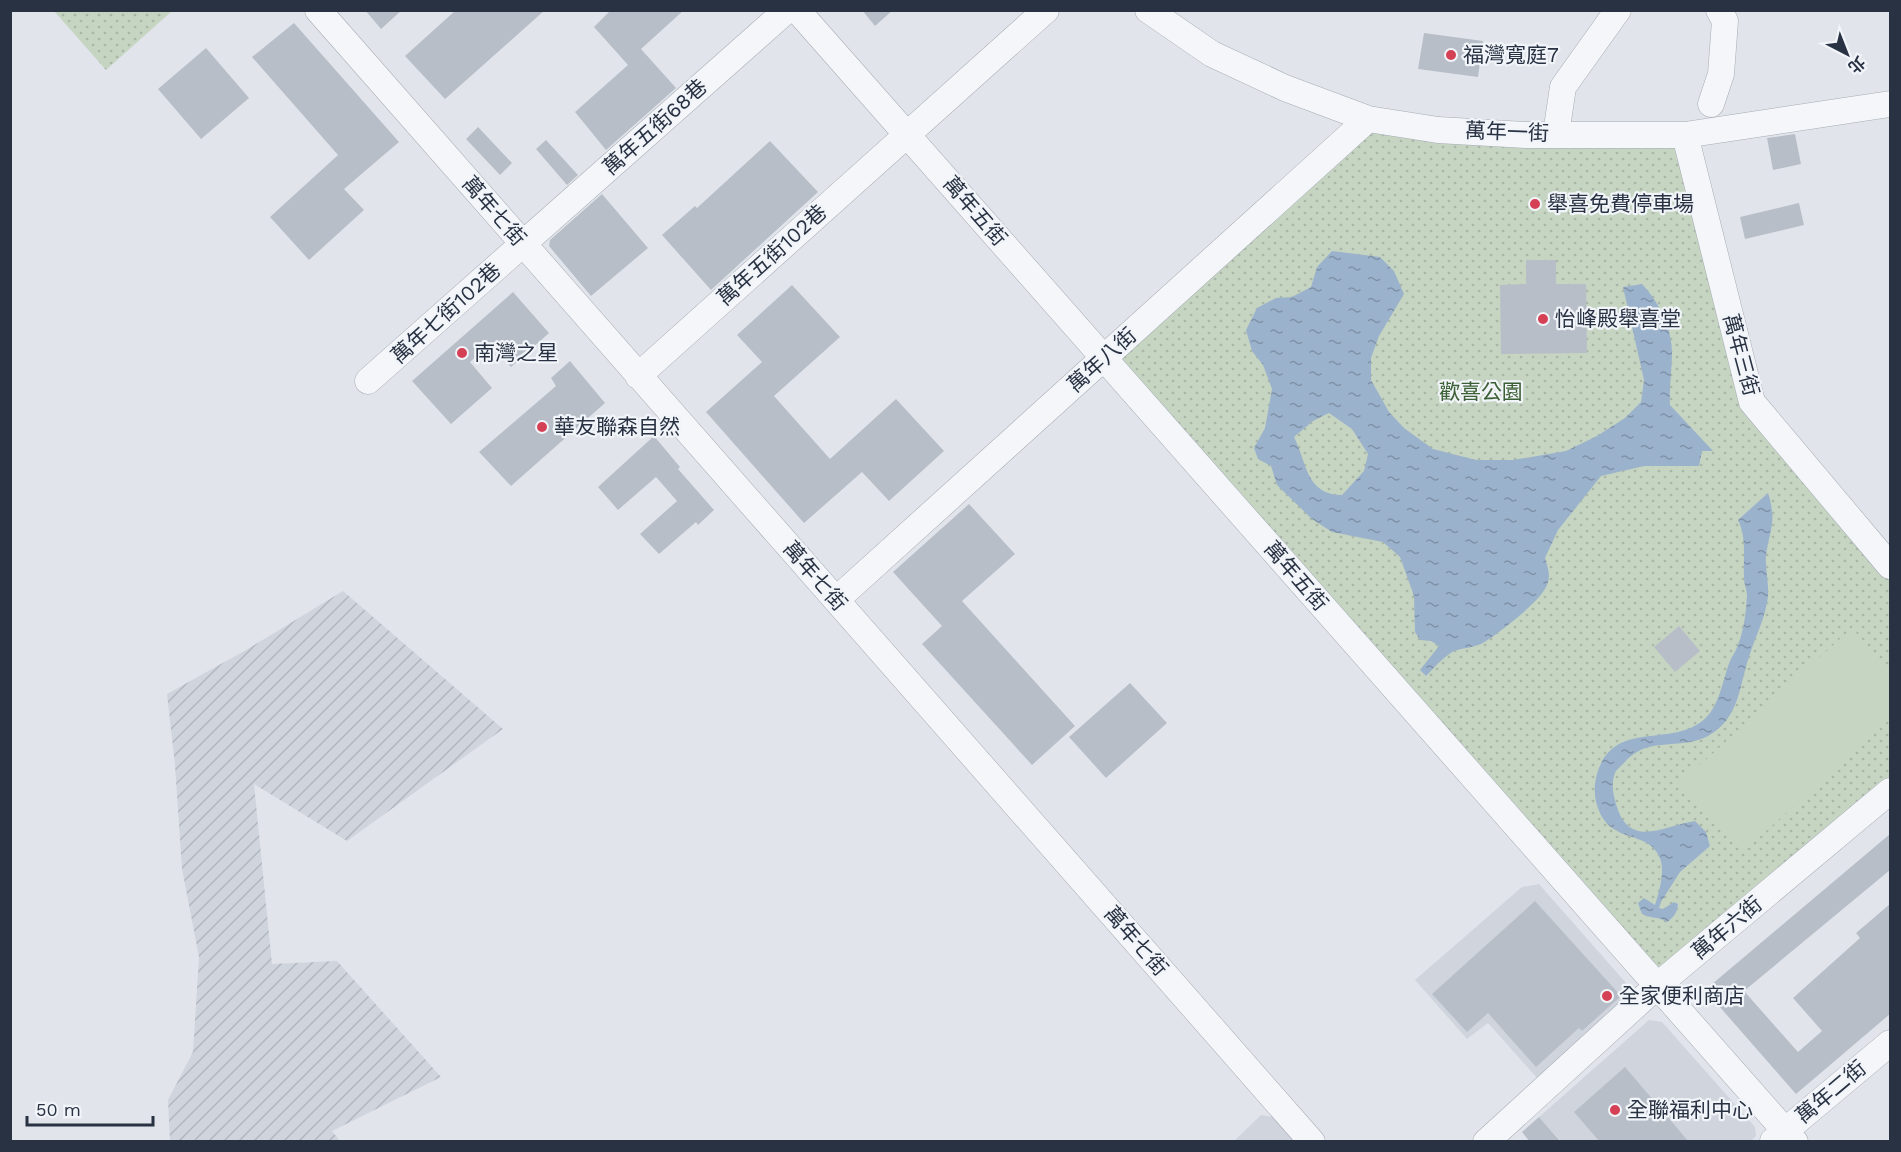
<svg xmlns="http://www.w3.org/2000/svg" width="1901" height="1152" font-family="'Work Sans','Noto Sans TC',sans-serif">
<defs>
<pattern id="industrial-furrows" width="10" height="10" patternUnits="userSpaceOnUse" patternTransform="scale(1.5)"><rect width="10" height="10" fill="#cfd4dd"/><path d="M-1 1l2-2M0 10L10 0M9 11l2-2" fill="none" stroke="#b2b6bf"/></pattern>
<pattern id="green-dots" width="8" height="8" patternUnits="userSpaceOnUse" patternTransform="scale(1.5)"><rect width="8" height="8" fill="#c6d5c2"/><path d="M2 2h.1M6 6h.1" fill="none" stroke="#aab7a8" stroke-width="1.8" stroke-linecap="round"/></pattern>
<pattern id="water-ripples" width="26" height="14" patternUnits="userSpaceOnUse" patternTransform="scale(1.5)"><rect width="26" height="14" fill="#9bb2cc"/><path d="M2 4q2-2 4 0t4 0M15 11q2-2 4 0t4 0" fill="none" stroke="#7e91a7"/></pattern>
</defs>
<rect width="100%" height="100%" fill="#e1e5eb"/>
<path fill="#cfd4dd" d="M 1539,884 L 1626,983 L 1624,1004 L 1538,1079 L 1488,1023 L 1467,1039 L 1415,980 L 1522,887 Z
M 1649,1020 L 1662,1022 L 1755,1127 L 1756,1136 L 1750,1142 L 1561,1141 L 1539,1117 Z
M 1261,1115 L 1277,1118 L 1297,1142 L 1233,1142 Z"/>
<path fill="url(#industrial-furrows)" d="M 343,591 L 503,729 L 347,841 L 254,784 L 272,964 L 337,961 L 441,1077 L 332,1131 L 340,1141 L 170,1141 L 168,1100 L 193,1052 L 199,957 L 182,869 L 175,765 L 167,694 L 246,650 Z"/>
<path fill="url(#green-dots)" d="M 54,11 L 172,11 L 106,70 Z
M 1368,119 L 1685,135 L 1752,402 L 1890,554 L 1890,791 L 1658,985 L 1104,358 Z"/>
<path fill="#c6d5c2" d="M 1852,628 L 1890,671 L 1890,719 L 1743,852 L 1680,783 Z"/>
<path fill="url(#water-ripples)" fill-rule="evenodd" d="M 1332,251 L 1380,257 L 1394,271 L 1404,294 L 1379,336 L 1371,358 L 1371,380 L 1389,412 L 1404,428 L 1433,449 L 1476,460 L 1513,460 L 1566,451 L 1597,436 L 1625,418 L 1641,402 L 1644,380 L 1623,287 L 1642,284 C 1659,302 1672,328 1672,353 C 1672,370 1669,387 1670,405 L 1713,451 L 1702,451 L 1699,466 L 1644,466 L 1601,476 L 1558,530 L 1545,558 C 1548,568 1551,576 1547,585 C 1541,601 1497,635 1481,644 C 1472,648 1462,648 1454,651 C 1443,657 1434,668 1426,676 L 1420,670 L 1439,646 L 1431,641 L 1420,640 L 1415,632 L 1414,596 L 1400,557 L 1383,542 L 1332,532 L 1312,519 L 1277,485 L 1271,466 L 1258,459 L 1254,448 L 1265,428 L 1272,389 L 1263,365 L 1252,351 L 1246,330 L 1257,308 L 1276,298 L 1292,297 L 1311,287 L 1317,267 ZM 1329,413 L 1352,429 L 1368,454 L 1364,471 L 1342,495 C 1306,495 1307,463 1294,437 L 1313,421 Z
M 1768,493 C 1777,521 1770,529 1766,555 C 1765,569 1769,583 1768,596 C 1766,617 1755,637 1749,657 C 1739,686 1740,718 1708,736 C 1680,751 1647,735 1624,763 C 1621,766 1616,770 1615,773 C 1611,783 1613,794 1616,804 C 1629,850 1663,826 1695,821 L 1706,832 L 1710,846 L 1680,872 L 1661,902 L 1659,908 L 1663,909 L 1674,902 L 1678,904 C 1677,913 1674,917 1667,922 C 1659,916 1651,919 1642,914 L 1638,903 L 1644,898 L 1655,905 C 1659,892 1666,869 1659,856 C 1647,830 1610,844 1598,808 C 1593,795 1594,781 1599,768 C 1617,722 1668,746 1701,722 C 1720,708 1722,681 1730,661 C 1732,656 1736,651 1738,645 C 1744,630 1746,612 1747,596 C 1747,590 1744,584 1744,578 C 1743,559 1747,538 1738,520 Z"/>
<path fill="#b8bec8" d="M 365,10 L 402,10 L 381,29 Z
M 456,10 L 545,10 L 445,99 L 405,56 Z
M 611,10 L 684,10 L 641,49 L 676,88 L 606,150 L 575,112 L 628,65 L 594,27 Z
M 862,10 L 893,10 L 875,26 Z
M 294,23 L 399,142 L 344,189 L 364,210 L 309,260 L 270,217 L 338,155 L 252,57 Z
M 1424,33 L 1483,41 L 1478,77 L 1418,69 Z
M 206,48 L 249,98 L 201,139 L 158,89 Z
M 478,127 L 512,163 L 500,175 L 466,139 Z
M 1795,134 L 1801,164 L 1773,170 L 1767,138 Z
M 546,140 L 578,175 L 567,185 L 536,149 Z
M 770,141 L 818,192 L 711,290 L 662,235 L 695,206 L 697,208 Z
M 602,194 L 648,248 L 591,296 L 549,246 L 550,240 Z
M 1799,203 L 1804,225 L 1745,239 L 1740,217 Z
M 1526,260 L 1556,260 L 1556,284 L 1586,284 L 1587,353 L 1501,354 L 1500,285 L 1526,284 Z
M 792,285 L 840,337 L 774,396 L 830,459 L 896,399 L 944,451 L 889,501 L 862,472 L 804,523 L 706,412 L 762,362 L 737,335 Z
M 513,292 L 549,333 L 511,367 L 490,344 L 470,362 L 492,388 L 451,424 L 412,381 Z
M 570,361 L 605,403 L 511,486 L 479,452 L 556,386 L 551,378 Z
M 654,436 L 680,467 L 678,469 L 714,510 L 698,525 L 696,522 L 659,554 L 640,534 L 677,501 L 656,477 L 618,510 L 598,487 Z
M 969,504 L 1015,554 L 962,601 L 1075,726 L 1032,765 L 922,644 L 942,626 L 893,572 Z
M 1679,626 L 1700,651 L 1675,672 L 1654,647 Z
M 1130,683 L 1167,723 L 1106,778 L 1069,737 Z
M 1890,834 L 1890,870 L 1744,991 L 1798,1052 L 1822,1031 L 1793,998 L 1860,938 L 1856,933 L 1890,904 L 1890,1014 L 1796,1094 L 1705,990 Z
M 1535,901 L 1621,996 L 1582,1031 L 1579,1028 L 1536,1067 L 1488,1013 L 1467,1032 L 1432,994 Z
M 1625,1067 L 1689,1142 L 1600,1142 L 1574,1112 Z
M 1539,1117 L 1561,1142 L 1530,1142 L 1522,1132 Z"/>
<g fill="none" stroke-linecap="round" stroke-linejoin="round">
<g stroke="#a6acb5" stroke-width="27">
<path id="minor" d="M 318,10 L 1312,1142
M 797,10 L 1795,1142
M 1148,10 L 1212,54 L 1285,88 L 1368,119 L 1438,130 L 1526,135 L 1685,135 L 1890,104
M 1711,104 L 1721,74 L 1725,21 L 1719,10
M 1556,134 L 1563,87 L 1618,10
M 1685,135 L 1752,402 L 1890,566
M 638,376 L 1046,10
M 368,381 L 787,10
M 836,600 L 1368,119
M 1773,1141 L 1890,1043
M 1486,1142 L 1658,985 L 1890,791"/>
</g>
<use href="#minor" stroke="#f4f6f9" stroke-width="26"/>
</g>
<g fill="#d54154" stroke="#f1f4f8" stroke-width="2">
<circle cx="1451" cy="55" r="6"/>
<circle cx="1535" cy="204" r="6"/>
<circle cx="1543" cy="319" r="6"/>
<circle cx="462" cy="353" r="6"/>
<circle cx="542" cy="427" r="6"/>
<circle cx="1607" cy="996" r="6"/>
<circle cx="1615" cy="1110" r="6"/>
</g>
<g text-anchor="middle" stroke-width="4.5" stroke-linejoin="round" paint-order="stroke">
<g font-size="21" fill="#293243" stroke="#f1f4f8" text-anchor="start">
<text x="1463" y="62">福灣寬庭7</text>
<text x="1547" y="211">舉喜免費停車場</text>
<text x="1555" y="326">怡峰殿舉喜堂</text>
<text x="474" y="360">南灣之星</text>
<text x="554" y="434">華友聯森自然</text>
<text x="1619" y="1003">全家便利商店</text>
<text x="1627" y="1117">全聯福利中心</text>
</g>
<g font-size="21" fill="#293243" stroke="#f1f4f8">
<text transform="translate(655 127) rotate(-42)" y="7">萬年五街68巷</text>
<text transform="translate(1507 132) rotate(2)" y="7">萬年一街</text>
<text transform="translate(494 211) rotate(49)" y="7">萬年七街</text>
<text transform="translate(975 211) rotate(49)" y="7">萬年五街</text>
<text transform="translate(772 255) rotate(-42)" y="7">萬年五街102巷</text>
<text transform="translate(446 313) rotate(-42)" y="7">萬年七街102巷</text>
<text transform="translate(1741 355) rotate(75)" y="7">萬年三街</text>
<text transform="translate(1102 360) rotate(-42)" y="7">萬年八街</text>
<text transform="translate(815 576) rotate(49)" y="7">萬年七街</text>
<text transform="translate(1296 576) rotate(49)" y="7">萬年五街</text>
<text transform="translate(1727 928) rotate(-40)" y="7">萬年六街</text>
<text transform="translate(1136 941) rotate(49)" y="7">萬年七街</text>
<text transform="translate(1831 1092) rotate(-40)" y="7">萬年二街</text>
</g>
<g font-size="21" fill="#3c6035" stroke="#f1f4f8">
<text x="1481" y="399">歡喜公園</text>
</g>
</g>
<rect width="1901" height="1152" fill="none" stroke="#293243" stroke-width="24"/>
<g transform="translate(1847 54) rotate(138)" stroke="#f1f4f8" stroke-width="4.5" paint-order="stroke">
<path d="M0-4.5L10 22L0 15L-10 22Z" fill="#293243"/>
<text y="-9" font-size="16" font-weight="bold" text-anchor="middle" fill="#293243">北</text>
</g>
<path d="M27 1116v9h126v-9" fill="none" stroke="#293243" stroke-width="3"/>
<text x="36" y="1116" font-size="18" fill="#293243" stroke="#f1f4f8" stroke-width="4.5" paint-order="stroke">50 m</text>
</svg>
